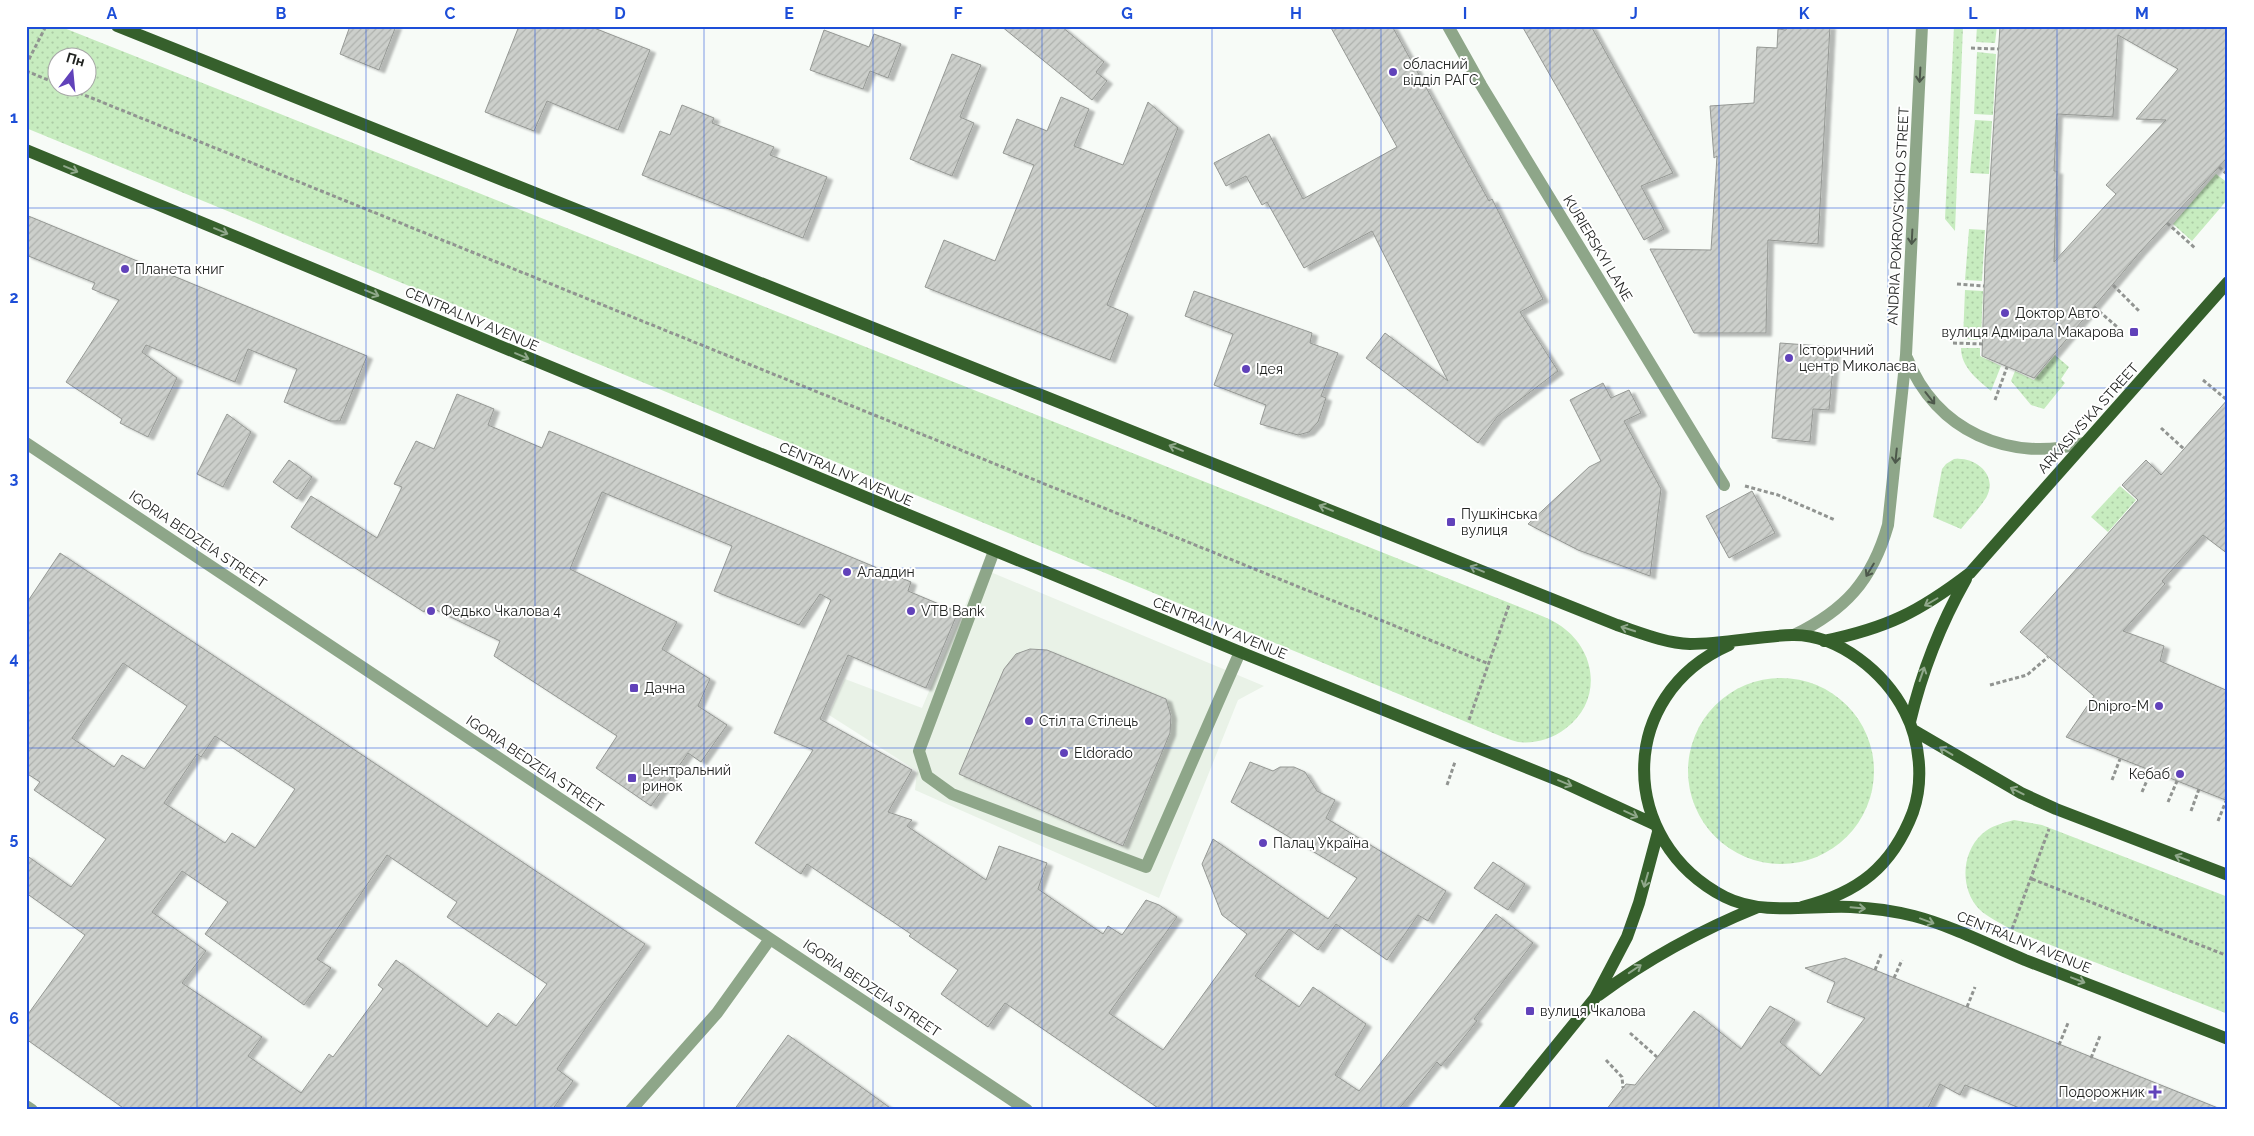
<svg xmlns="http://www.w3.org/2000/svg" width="2254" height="1136" font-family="Raleway,sans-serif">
<defs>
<pattern id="grass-dots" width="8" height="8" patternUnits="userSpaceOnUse" patternTransform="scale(1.25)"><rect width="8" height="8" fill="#c7ecbf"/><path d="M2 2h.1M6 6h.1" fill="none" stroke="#abcaa4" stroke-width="1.8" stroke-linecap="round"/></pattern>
<pattern id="building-hatch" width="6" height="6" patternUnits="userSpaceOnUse" patternTransform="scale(1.25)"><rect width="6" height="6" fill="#cccfcb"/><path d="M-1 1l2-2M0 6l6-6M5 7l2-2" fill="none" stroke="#afb2ae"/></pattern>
<filter id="shadow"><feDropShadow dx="5.5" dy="3" stdDeviation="1" flood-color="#0004"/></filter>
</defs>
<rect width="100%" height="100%" fill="#f7fbf7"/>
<path fill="#e9f2e7" d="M 981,568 L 1264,686 L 1238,700 L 1159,898 L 915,790 L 917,771 L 829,715 L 845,679 L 922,708 Z"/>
<path fill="url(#grass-dots)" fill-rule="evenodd" d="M 26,26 L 59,26 L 1537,614 C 1545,617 1554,621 1561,626 C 1598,652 1602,702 1565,729 C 1552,739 1534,744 1518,742 C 1510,740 1501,736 1493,733 L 26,128 ZM 58,58 L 88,58 L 88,88 L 58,88 Z
M 1954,26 L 1963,26 L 1955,231 L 1945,219 Z
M 1977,26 L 1997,26 L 1995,43 L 1976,42 Z
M 1977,52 L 1996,54 L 1993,115 L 1974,114 Z
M 1975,120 L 1992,121 L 1989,174 L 1970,173 Z
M 2216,174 L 2228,183 L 2228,199 L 2192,241 L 2173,224 Z
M 1969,229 L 1985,230 L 1982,281 L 1965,280 Z
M 1965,290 L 1983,291 L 1981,340 L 1963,339 Z
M 1961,348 L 1980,348 L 1980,356 L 2001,366 L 1991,391 C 1977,379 1961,367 1961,348 Z
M 2055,355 L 2069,367 L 2061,379 L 2065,383 L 2044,409 L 2031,405 L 2011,381 L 2015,371 L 2034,380 Z
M 1954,459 C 1976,456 1999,476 1986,498 C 1979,509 1969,519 1961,529 L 1933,517 L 1942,469 L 1946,464 Z
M 2120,486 L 2136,500 L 2108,532 L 2091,517 Z
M1688 771a93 93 0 1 1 186 0a93 93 0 1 1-186 0Z
M 2014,820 L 2042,825 L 2228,897 L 2228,1014 L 2012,930 C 2002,924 1987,917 1979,909 C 1960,889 1961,853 1982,834 C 1991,826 2002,823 2014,820 Z"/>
<path fill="url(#building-hatch)" stroke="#959894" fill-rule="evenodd" filter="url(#shadow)" d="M 350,26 L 396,26 L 379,70 L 340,54 Z
M 519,26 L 589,26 L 650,50 L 618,130 L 547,101 L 534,131 L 485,112 Z
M 1001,26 L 1061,26 L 1104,62 L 1096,72 L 1107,81 L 1092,100 Z
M 1330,26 L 1392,26 L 1489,201 L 1492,199 L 1543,299 L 1520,312 L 1558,371 L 1497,417 L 1478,443 L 1366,358 L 1385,333 L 1448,381 L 1372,231 L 1304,268 L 1267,202 L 1262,205 L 1246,176 L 1226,186 L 1214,163 L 1269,134 L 1303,199 L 1397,147 Z
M 1522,26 L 1591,26 L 1673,173 L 1641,186 L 1664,229 L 1644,240 Z
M 1786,26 L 1830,26 L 1818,244 L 1768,240 L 1766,333 L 1694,333 L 1650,249 L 1711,250 L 1717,156 L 1714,158 L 1710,106 L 1754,103 L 1757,47 L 1777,48 L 1778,29 L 1786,30 Z
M 2000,26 L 2228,26 L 2228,157 L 2140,252 L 2034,378 L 1982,356 L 1985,260 ZM 2118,35 L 2178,69 L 2136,119 L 2166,120 L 2106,185 L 2116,194 L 2054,262 L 2057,171 L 2054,171 L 2057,114 L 2113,117 Z
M 824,30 L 869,47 L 874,34 L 901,44 L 888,78 L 870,71 L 863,89 L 810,70 Z
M 952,54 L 981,65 L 960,117 L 974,123 L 952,176 L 910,159 Z
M 1061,97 L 1089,109 L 1074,146 L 1123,165 L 1148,102 L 1178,128 L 1107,305 L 1128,314 L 1110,360 L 925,287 L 944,240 L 995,261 L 1034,165 L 1003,153 L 1017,119 L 1047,131 Z
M 682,105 L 714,118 L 712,123 L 774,147 L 770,155 L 827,177 L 803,238 L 642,175 L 660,131 L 670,135 Z
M 26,215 L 367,356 L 340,421 L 330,421 L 284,402 L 297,369 L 248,349 L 235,382 L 146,345 L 142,352 L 177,378 L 148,437 L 120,423 L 122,419 L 66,382 L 119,300 L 92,289 L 95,283 L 26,255 Z
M 1194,291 L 1312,333 L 1310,343 L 1338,353 L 1321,396 L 1326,398 L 1318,422 L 1309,432 L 1298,435 L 1260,424 L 1266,405 L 1214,385 L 1233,334 L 1185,316 Z
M 1780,343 L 1835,347 L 1829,410 L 1813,409 L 1810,442 L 1772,438 Z
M 1603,383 L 1611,398 L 1629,390 L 1641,413 L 1624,421 L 1661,489 L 1650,576 L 1578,550 L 1528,524 L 1589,467 L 1601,461 L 1570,400 Z
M 457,394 L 494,409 L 488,425 L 542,448 L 549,431 L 911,582 L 908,591 L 958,612 L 926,688 L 848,655 L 820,719 L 912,770 L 888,812 L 912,820 L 907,826 L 986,880 L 999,846 L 1047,863 L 1038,889 L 1103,934 L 1108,926 L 1122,935 L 1146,900 L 1159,905 L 1177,917 L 1109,1013 L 1163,1050 L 1247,934 L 1222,915 L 1202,864 L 1213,839 L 1328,919 L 1357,878 L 1231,802 L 1250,762 L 1273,771 L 1280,767 L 1294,767 L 1305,772 L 1317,791 L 1335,800 L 1326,818 L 1446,891 L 1428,921 L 1418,915 L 1387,960 L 1336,924 L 1318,950 L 1289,929 L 1255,976 L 1299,1007 L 1313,987 L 1366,1024 L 1335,1075 L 1359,1091 L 1496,914 L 1533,943 L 1474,1019 L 1477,1021 L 1441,1066 L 1437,1062 L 1398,1110 L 1161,1110 L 1005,1003 L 988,1027 L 941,994 L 958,970 L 909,936 L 911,934 L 807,864 L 801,874 L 755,843 L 813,750 L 774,733 L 831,600 L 820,594 L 799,625 L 714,591 L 732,546 L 602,492 L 570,569 L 677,622 L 662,649 L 710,679 L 698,706 L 727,725 L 701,762 L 688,753 L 651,806 L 596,768 L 617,736 L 494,656 L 500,641 L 428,606 L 424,612 L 291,527 L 311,496 L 377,538 L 402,487 L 394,484 L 416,441 L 434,449 Z
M 2228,399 L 2228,554 L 2203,535 L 2162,581 L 2165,584 L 2123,631 L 2164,646 L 2160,661 L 2228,691 L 2228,801 L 2066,737 L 2094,696 L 2020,632 L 2138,500 L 2122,485 L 2146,460 L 2161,475 Z
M 227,414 L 251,432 L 223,487 L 197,474 Z
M 289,460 L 312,477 L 297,499 L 273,482 Z
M 1752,491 L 1775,533 L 1729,558 L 1706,516 Z
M 60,553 L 645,944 L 557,1069 L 573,1081 L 552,1110 L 126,1110 L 26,1039 L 26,1017 L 85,935 L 26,893 L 26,855 L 71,887 L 106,839 L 34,790 L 40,782 L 26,773 L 26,604 ZM 123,663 L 187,706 L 144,769 L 122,755 L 114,767 L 72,738 ZM 215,736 L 295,789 L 255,848 L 232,833 L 225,843 L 164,803 L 197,754 L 201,757 ZM 387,855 L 457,902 L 447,917 L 547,984 L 516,1026 L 498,1013 L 487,1027 L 396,960 L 378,985 L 383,989 L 333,1057 L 329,1054 L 301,1093 L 248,1056 L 262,1037 L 182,983 L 206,951 L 152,912 L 182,871 L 228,902 L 205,934 L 304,1005 L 331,968 L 317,959 Z
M 1030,649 L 1047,650 L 1166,699 L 1171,716 L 1170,733 L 1123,846 L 959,774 L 1004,669 L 1016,654 Z
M 1493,862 L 1525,884 L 1508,910 L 1474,888 Z
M 1845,958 L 2218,1108 L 2218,1110 L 2024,1110 L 1965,1085 L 1960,1095 L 1940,1084 L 1927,1110 L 1606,1110 L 1626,1084 L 1635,1085 L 1694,1011 L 1741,1049 L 1770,1006 L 1795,1020 L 1780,1042 L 1820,1076 L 1865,1018 L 1827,1002 L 1835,982 L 1805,968 Z
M 788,1035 L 857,1084 L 893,1110 L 734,1110 Z"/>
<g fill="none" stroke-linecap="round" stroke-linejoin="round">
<path stroke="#919491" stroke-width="3" stroke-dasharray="4 2.5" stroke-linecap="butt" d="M 1971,48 L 1998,49
M 26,65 L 46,26
M 26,71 L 58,84
M 67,88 L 1489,664
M 2219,167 L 2228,175
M 2167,223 L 2195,248
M 1957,284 L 1984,286
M 2113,285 L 2139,311
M 2094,307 L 2122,331
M 1953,343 L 1983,344
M 2226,354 L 2228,356
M 2203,380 L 2227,400
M 1995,400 L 2007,367
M 2161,428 L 2184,449
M 1745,486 L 1778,495 L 1835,520
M 1990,685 L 2027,675 L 2048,657
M 1469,720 L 1509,605
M 2112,780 L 2120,759
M 1447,785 L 1455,762
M 2142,792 L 2151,771
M 2168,802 L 2177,781
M 2191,811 L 2199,789
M 2218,821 L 2226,801
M 2032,879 L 2228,956
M 2012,929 L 2049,829
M 1875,970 L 1882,952
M 1894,978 L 1902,960
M 1967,1007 L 1975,987
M 1630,1033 L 1657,1057
M 2059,1045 L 2068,1023
M 2091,1058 L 2100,1036
M 1606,1060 L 1622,1077 L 1623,1088"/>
<path stroke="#8ea689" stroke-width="12" d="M 1448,26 L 1481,85 L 1724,485
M 1907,358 C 1936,431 2009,463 2084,443
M 26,443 L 1027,1110
M 994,551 L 919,751 L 927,776 L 952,794 L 1146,867 L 1240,652
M 1794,635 C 1845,610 1872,581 1888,525 L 1906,355 L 1922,26
M 26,1106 L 32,1110
M 631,1110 L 717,1013 L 770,939"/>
<path stroke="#36602c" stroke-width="12" d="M 117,26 L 1617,625 C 1641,633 1665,643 1690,644 C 1725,644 1758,636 1792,635 C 1839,634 1885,673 1905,712 C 1920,741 1924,781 1913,812 C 1892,867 1858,893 1802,907
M 26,150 L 1240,652 L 1565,783 L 1654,824
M 1824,641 C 1887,628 1919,612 1970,573 L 2228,282
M 1729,645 C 1616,695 1617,841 1725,897 C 1762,916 1811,905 1851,907 C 1872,908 1894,911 1914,916 C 1952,926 1989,945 2025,960 C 2093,986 2160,1012 2228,1039
M 1910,722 C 1922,671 1940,625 1966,579
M 1913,730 L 2021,793 L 2056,809 L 2228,875
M 1599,995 C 1649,958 1701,930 1758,907
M 1504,1110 L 1595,998 L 1627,937 L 1639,903 L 1658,832"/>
</g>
<defs><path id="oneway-shaft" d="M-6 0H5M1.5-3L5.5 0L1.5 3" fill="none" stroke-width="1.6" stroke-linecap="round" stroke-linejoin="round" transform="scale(1.25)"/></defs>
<g stroke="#4d584b">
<use href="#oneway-shaft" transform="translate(1920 75) rotate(93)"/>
<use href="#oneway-shaft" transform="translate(1912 237) rotate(93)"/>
<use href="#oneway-shaft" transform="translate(1930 398) rotate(52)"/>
<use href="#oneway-shaft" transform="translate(1896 456) rotate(96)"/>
<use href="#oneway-shaft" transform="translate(1870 570) rotate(121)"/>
</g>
<g stroke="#90a88b">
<use href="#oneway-shaft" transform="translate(71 169) rotate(23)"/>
<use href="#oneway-shaft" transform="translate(221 231) rotate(23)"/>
<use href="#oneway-shaft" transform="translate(372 293) rotate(23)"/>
<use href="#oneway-shaft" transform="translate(522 356) rotate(23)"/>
<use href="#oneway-shaft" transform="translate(1176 448) rotate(-158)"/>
<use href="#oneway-shaft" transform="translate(1326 508) rotate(-158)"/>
<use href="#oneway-shaft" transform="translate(1477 569) rotate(-157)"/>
<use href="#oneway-shaft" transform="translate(1931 602) rotate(150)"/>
<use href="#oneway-shaft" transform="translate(1628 629) rotate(-162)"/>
<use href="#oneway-shaft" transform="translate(1922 674) rotate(-71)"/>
<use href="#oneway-shaft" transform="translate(1946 751) rotate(-149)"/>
<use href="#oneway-shaft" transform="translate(1565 783) rotate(23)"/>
<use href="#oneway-shaft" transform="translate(2017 791) rotate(-153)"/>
<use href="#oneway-shaft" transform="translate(1631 814) rotate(25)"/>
<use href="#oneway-shaft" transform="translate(2182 858) rotate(-159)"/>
<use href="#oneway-shaft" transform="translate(1646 880) rotate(106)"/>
<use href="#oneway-shaft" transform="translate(1858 908) rotate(5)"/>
<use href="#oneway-shaft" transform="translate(1927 921) rotate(20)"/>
<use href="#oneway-shaft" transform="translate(1635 969) rotate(-34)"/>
<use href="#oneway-shaft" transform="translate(2078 980) rotate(21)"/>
</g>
<path fill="none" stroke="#1d4ed8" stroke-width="1" stroke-opacity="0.55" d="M 197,26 L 197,1110M 366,26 L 366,1110M 535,26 L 535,1110M 704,26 L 704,1110M 873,26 L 873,1110M 1042,26 L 1042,1110M 1212,26 L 1212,1110M 1381,26 L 1381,1110M 1550,26 L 1550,1110M 1719,26 L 1719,1110M 1888,26 L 1888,1110M 2057,26 L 2057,1110M 26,208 L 2228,208M 26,388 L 2228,388M 26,568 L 2228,568M 26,748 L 2228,748M 26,928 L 2228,928"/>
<g fill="#6142ba" stroke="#fff" stroke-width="2">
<circle cx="1393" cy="72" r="5"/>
<circle cx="125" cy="269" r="5"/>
<circle cx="2005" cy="313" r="5"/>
<rect x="2129" y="327" width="10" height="10" rx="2.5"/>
<circle cx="1789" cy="358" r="5"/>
<circle cx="1246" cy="369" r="5"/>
<rect x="1446" y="517" width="10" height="10" rx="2.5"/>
<circle cx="847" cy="572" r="5"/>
<circle cx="431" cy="611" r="5"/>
<circle cx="911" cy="611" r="5"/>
<rect x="629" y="683" width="10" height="10" rx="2.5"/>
<circle cx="2159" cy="706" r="5"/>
<circle cx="1029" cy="721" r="5"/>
<circle cx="1064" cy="753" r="5"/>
<circle cx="2180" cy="774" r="5"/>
<rect x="627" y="773" width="10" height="10" rx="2.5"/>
<circle cx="1263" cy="843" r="5"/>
<rect x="1525" y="1006" width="10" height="10" rx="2.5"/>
<path d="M2152.5 1084.5h5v5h5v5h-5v5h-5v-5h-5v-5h5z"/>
</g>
<g text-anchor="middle" stroke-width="4" stroke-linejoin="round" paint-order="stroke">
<g font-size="14" fill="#222422" stroke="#fff" text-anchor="start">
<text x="1403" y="69">обласний<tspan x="1403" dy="16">відділ РАГС</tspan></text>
<text x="135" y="274">Планета книг</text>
<text x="2015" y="318">Доктор Авто</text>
<text x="2124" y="337" text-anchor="end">вулиця Адмірала Макарова</text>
<text x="1799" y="355">Історичний<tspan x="1799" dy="16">центр Миколаєва</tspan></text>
<text x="1256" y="374">Ідея</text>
<text x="1461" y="519">Пушкінська<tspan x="1461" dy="16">вулиця</tspan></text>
<text x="857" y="577">Аладдин</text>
<text x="441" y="616">Федько Чкалова 4</text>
<text x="921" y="616">VTB Bank</text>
<text x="644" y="693">Дачна</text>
<text x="2149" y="711" text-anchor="end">Dnipro-M</text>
<text x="1039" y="726">Стіл та Стілець</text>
<text x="1074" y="758">Eldorado</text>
<text x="642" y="775">Центральний<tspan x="642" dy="16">ринок</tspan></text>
<text x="2170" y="779" text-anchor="end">Кебаб</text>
<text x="1273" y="848">Палац Україна</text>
<text x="1540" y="1016">вулиця Чкалова</text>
<text x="2145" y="1097" text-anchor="end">Подорожник</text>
</g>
<g font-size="14" fill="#222422" stroke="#fff">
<text transform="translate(1898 216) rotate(-87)" y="5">ANDRIA POKROVS'KOHO STREET</text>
<text transform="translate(1598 248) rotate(59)" y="5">KURIERSKYI LANE</text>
<text transform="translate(472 319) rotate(23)" y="5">CENTRALNY AVENUE</text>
<text transform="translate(2088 418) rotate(-48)" y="5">ARKASIVS'KA STREET</text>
<text transform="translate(846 474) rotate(23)" y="5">CENTRALNY AVENUE</text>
<text transform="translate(198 539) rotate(34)" y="5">IGORIA BEDZEIA STREET</text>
<text transform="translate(1220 628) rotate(22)" y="5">CENTRALNY AVENUE</text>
<text transform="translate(535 764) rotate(34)" y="5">IGORIA BEDZEIA STREET</text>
<text transform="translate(2024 942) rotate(22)" y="5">CENTRALNY AVENUE</text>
<text transform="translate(872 988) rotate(34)" y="5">IGORIA BEDZEIA STREET</text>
</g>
</g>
<rect width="2254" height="1136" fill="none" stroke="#ffffff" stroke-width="55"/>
<g transform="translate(72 72) rotate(16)"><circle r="24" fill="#ffffff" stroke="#a7a7a7"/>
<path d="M0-4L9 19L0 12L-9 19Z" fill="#6142ba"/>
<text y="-8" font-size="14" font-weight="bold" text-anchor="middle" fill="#222422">Пн</text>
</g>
<rect x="28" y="28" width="2198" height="1080" fill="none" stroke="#1d4ed8" stroke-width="2"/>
<g font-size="16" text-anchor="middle" font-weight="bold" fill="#1d4ed8">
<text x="112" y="19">A</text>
<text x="281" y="19">B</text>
<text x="450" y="19">C</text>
<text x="620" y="19">D</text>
<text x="789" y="19">E</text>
<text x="958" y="19">F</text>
<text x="1127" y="19">G</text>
<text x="1296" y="19">H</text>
<text x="1465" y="19">I</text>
<text x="1634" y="19">J</text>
<text x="1804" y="19">K</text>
<text x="1973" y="19">L</text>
<text x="2142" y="19">M</text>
<text x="14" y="123">1</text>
<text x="14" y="303">2</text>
<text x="14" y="484">3</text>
<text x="14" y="664">4</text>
<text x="14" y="844">5</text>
<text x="14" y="1024">6</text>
</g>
</svg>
